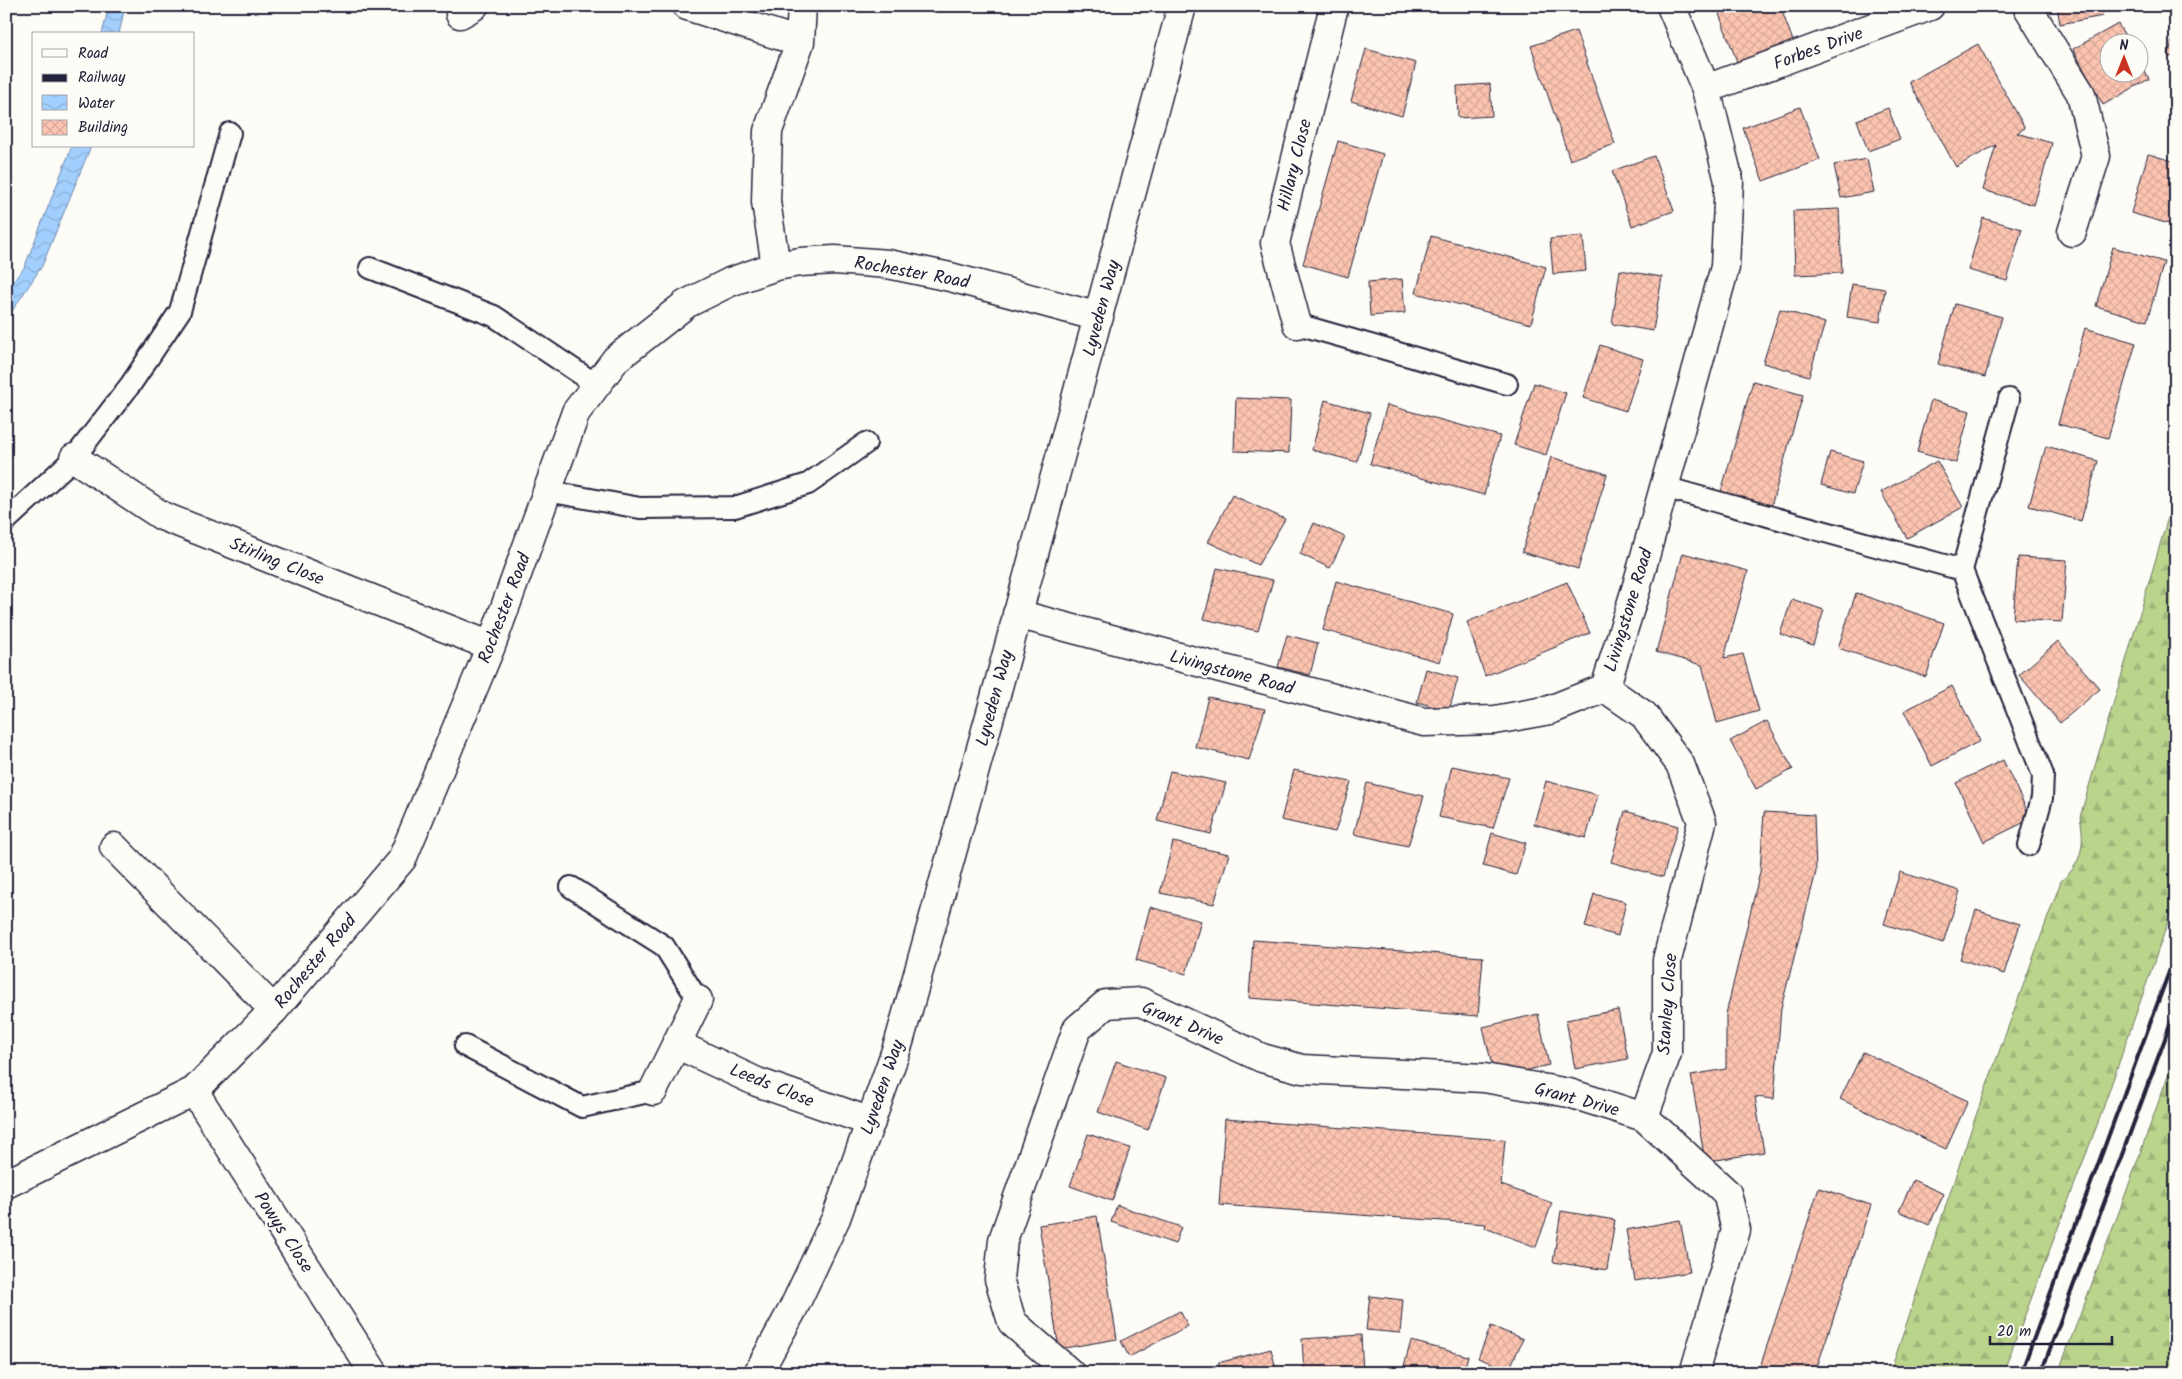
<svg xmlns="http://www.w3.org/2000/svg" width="2182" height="1379" font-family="Kalam,sans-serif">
<defs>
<pattern id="forest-firs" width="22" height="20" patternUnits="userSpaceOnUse" patternTransform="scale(1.25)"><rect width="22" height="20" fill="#bbd48c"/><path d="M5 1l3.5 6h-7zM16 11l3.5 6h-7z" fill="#a0b67a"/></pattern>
<pattern id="water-waves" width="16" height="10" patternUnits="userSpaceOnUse" patternTransform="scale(1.25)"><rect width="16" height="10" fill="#a2cffd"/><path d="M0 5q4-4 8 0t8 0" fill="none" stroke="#8bb1da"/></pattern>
<pattern id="building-cross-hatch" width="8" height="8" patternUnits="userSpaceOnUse" patternTransform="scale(1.25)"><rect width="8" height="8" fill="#fdc5b1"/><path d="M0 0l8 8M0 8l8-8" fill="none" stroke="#d9a999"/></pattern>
</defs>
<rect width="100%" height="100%" fill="#fdfcf7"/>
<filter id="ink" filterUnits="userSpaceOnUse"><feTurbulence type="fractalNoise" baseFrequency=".02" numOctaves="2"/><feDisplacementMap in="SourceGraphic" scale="10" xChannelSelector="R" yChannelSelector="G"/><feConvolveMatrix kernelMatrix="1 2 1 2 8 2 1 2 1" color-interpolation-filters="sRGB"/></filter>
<g filter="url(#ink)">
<path fill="url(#forest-firs)" stroke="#6e7b64" d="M 2176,490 L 2176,899 L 2099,1120 L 2003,1373 L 1890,1373 L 1974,1121 L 2061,881 C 2083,863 2085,843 2080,817 Z
M 2176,1053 L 2176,1373 L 2058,1373 L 2119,1212 Z"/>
<path fill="url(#water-waves)" stroke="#6f8aaf" d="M 109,6 L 125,6 L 119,34 L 102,34 Z
M 72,146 L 91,146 L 42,266 L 6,320 L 6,289 L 24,268 Z"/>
<path fill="url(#building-cross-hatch)" stroke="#22223b" d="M 1738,6 L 1780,6 L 1795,46 L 1739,67 L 1719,14 Z
M 2057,6 L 2101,6 L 2103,16 L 2060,24 Z
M 2118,24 L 2129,42 L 2110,42 L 2110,72 L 2140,72 L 2140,62 L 2149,79 L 2103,105 L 2073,49 Z
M 2176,27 L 2176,58 L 2168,56 Z
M 1576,31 L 1615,144 L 1570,160 L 1531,46 Z
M 1978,44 L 2025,128 L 2017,133 L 2052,143 L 2034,205 L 1983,190 L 1996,145 L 1956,167 L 1909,82 Z
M 1366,49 L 1416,63 L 1402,116 L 1351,101 Z
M 1490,84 L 1492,116 L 1458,118 L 1457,86 Z
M 1800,107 L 1820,160 L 1763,181 L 1743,128 Z
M 1888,108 L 1900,139 L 1868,151 L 1857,120 Z
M 1338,141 L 1383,154 L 1348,277 L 1303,264 Z
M 2148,154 L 2176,162 L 2176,226 L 2131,213 Z
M 1654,156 L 1674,211 L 1632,226 L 1612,171 Z
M 1867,159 L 1874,192 L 1841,198 L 1834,165 Z
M 1839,209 L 1842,273 L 1795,275 L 1793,211 Z
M 1983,218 L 2022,229 L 2007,281 L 1968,270 Z
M 1431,236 L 1546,267 L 1531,324 L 1416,293 Z
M 1583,236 L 1586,271 L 1553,274 L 1550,239 Z
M 2113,247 L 2164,262 L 2147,321 L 2096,306 Z
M 1620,270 L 1662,277 L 1653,331 L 1612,324 Z
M 1402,279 L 1405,313 L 1370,316 L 1368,282 Z
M 1852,284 L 1885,289 L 1880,322 L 1847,317 Z
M 1955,304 L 2002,317 L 1985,377 L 1938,364 Z
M 1780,309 L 1825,323 L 1809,376 L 1763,363 Z
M 2085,328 L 2136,343 L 2108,438 L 2058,424 Z
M 1600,345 L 1643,359 L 1626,411 L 1583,398 Z
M 1753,381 L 1803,395 L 1770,510 L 1720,495 Z
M 1534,383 L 1566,393 L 1546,455 L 1514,445 Z
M 1236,398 L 1291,400 L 1289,453 L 1234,451 Z
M 1325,400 L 1370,413 L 1357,462 L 1312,450 Z
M 1931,400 L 1970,411 L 1956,463 L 1917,452 Z
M 1387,405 L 1500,436 L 1484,495 L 1370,464 Z
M 2046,446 L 2098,461 L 2081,521 L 2029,506 Z
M 1830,452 L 1863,461 L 1853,494 L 1821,485 Z
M 1551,457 L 1607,474 L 1578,569 L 1522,552 Z
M 1937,461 L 1963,507 L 1907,538 L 1881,492 Z
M 1232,495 L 1285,519 L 1258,565 L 1208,542 Z
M 1314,523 L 1345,537 L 1330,568 L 1300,554 Z
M 1683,553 L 1748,571 L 1724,658 L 1743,654 L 1759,711 L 1717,723 L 1702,665 L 1656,652 Z
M 2018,557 L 2067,560 L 2062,622 L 2013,619 Z
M 1217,568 L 1273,580 L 1258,631 L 1204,619 Z
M 1336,581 L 1453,614 L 1440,662 L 1323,630 Z
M 1567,582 L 1590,633 L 1485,676 L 1467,622 Z
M 1856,593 L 1944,623 L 1926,677 L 1838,648 Z
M 1792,599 L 1824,610 L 1813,645 L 1780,634 Z
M 1287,635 L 1318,643 L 1310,675 L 1278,667 Z
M 2058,641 L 2100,689 L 2060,723 L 2019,675 Z
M 1426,669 L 1458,678 L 1449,711 L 1417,702 Z
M 1952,686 L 1980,741 L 1932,766 L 1904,711 Z
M 1208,697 L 1265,709 L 1249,760 L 1195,747 Z
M 1767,721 L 1793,769 L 1756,789 L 1730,741 Z
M 2003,760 L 2031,819 L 1984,842 L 1956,783 Z
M 1452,766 L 1509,778 L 1493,828 L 1439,817 Z
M 1294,770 L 1351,782 L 1335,832 L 1281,820 Z
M 1170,771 L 1226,783 L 1211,834 L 1157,821 Z
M 1546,781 L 1598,795 L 1586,838 L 1534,824 Z
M 1367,783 L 1424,796 L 1408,846 L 1354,834 Z
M 1625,811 L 1678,826 L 1663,877 L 1611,862 Z
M 1764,812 L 1814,815 L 1816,872 L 1781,1008 L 1774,1099 L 1755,1097 L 1764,1152 L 1705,1162 L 1691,1075 L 1726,1069 L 1726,1014 L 1760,872 Z
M 1492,833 L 1526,843 L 1516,875 L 1483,866 Z
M 1173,842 L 1229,854 L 1214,904 L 1160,893 Z
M 1900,872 L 1960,891 L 1943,943 L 1884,924 Z
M 1594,894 L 1626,902 L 1618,936 L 1585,927 Z
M 1150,907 L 1201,921 L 1186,974 L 1136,960 Z
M 1976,910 L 2020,924 L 2004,974 L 1960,959 Z
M 1253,940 L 1483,957 L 1478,1016 L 1249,998 Z
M 1618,1010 L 1628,1059 L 1575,1069 L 1566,1020 Z
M 1538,1014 L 1549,1065 L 1495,1078 L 1483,1027 Z
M 1863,1052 L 1968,1101 L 1946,1149 L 1840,1099 Z
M 1116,1061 L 1166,1078 L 1148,1130 L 1098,1112 Z
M 1225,1119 L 1505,1140 L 1501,1185 L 1552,1203 L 1536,1247 L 1485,1228 L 1486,1224 L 1219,1205 Z
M 1088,1134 L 1130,1148 L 1112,1201 L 1070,1186 Z
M 1913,1180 L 1944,1194 L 1929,1225 L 1899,1211 Z
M 1819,1188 L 1871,1205 L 1815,1373 L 1758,1373 Z
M 1117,1205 L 1181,1227 L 1175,1244 L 1111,1222 Z
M 1561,1211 L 1615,1220 L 1607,1270 L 1553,1262 Z
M 1097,1216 L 1117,1339 L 1059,1349 L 1039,1225 Z
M 1680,1220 L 1690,1272 L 1635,1281 L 1626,1230 Z
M 1370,1296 L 1403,1300 L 1400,1333 L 1366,1330 Z
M 1180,1311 L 1188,1326 L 1129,1357 L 1121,1341 Z
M 1491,1326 L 1523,1339 L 1509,1370 L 1478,1358 Z
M 1361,1335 L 1363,1373 L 1304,1373 L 1302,1339 Z
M 1411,1341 L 1468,1356 L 1463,1373 L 1402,1373 Z
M 1271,1349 L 1277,1373 L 1220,1373 L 1218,1363 Z
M 936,1368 L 945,1373 L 933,1373 Z"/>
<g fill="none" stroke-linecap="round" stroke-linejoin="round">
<g stroke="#22223b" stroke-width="24">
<path id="lane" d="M 370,268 L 494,316 L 597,385
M 1297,324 L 1507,384
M 2009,399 L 1962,570 L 2043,775 L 2042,798 L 2029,845
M 1664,487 L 1962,570
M 547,491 L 640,508 L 735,507 L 808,484 L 866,443
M 6,521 L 74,458 L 131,384 L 180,311 L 230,133
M 571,887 L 664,946 L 698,1000
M 465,1046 L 582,1107 L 653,1091"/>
</g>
<g stroke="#22223b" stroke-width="31">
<path id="street" d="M 687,6 L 800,42
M 2027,6 L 2081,94 L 2096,156 L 2072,232
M 460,14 L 474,6
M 1706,89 L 1930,6
M 776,266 L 766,202 L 768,131 L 800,42 L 802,6
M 1297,324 L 1275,243 L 1334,6
M 74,458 L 162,516 L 491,646
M 1017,614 L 1424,722 L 1495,720 L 1550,710 L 1605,688 L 1636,589 L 1725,267 L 1729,181 L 1706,89 L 1671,6
M 1605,688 L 1644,715 L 1680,764 L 1702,822 L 1667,960 L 1667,1053 L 1644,1117
M 114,847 L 274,1010
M 676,1044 L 757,1082 L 871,1122
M 194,1091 L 374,1373
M 653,1091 L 698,1000
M 6,1184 L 194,1091 L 274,1010 L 402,859 L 491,646 L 576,412 L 616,359 L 686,304 L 730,282 L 776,266 L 800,262 L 835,260 L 888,264 L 950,277 L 1099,317
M 1070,1373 L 1012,1322 L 999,1279 L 1003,1240 L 1077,1029 L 1106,1004 L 1141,1002 L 1262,1058 L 1302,1069 L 1484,1078 L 1569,1093 L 1644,1117 L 1727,1193 L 1736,1230 L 1694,1373"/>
</g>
<g stroke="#22223b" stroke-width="31">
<path id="secondary" d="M 758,1373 L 793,1309 L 836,1218 L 899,1042 L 995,698 L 1182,6"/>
</g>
<use href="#lane" stroke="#fdfcf7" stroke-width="20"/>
<use href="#street" stroke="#fdfcf7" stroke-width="28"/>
<use href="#secondary" stroke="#fdfcf7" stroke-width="28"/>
<path stroke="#22223b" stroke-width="4" d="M 2021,1373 L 2176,953
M 2041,1373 L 2176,1009"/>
</g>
</g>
<g text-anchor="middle" stroke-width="5" stroke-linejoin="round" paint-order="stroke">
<g font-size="18" fill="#22223b" stroke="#fdfcf7">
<text transform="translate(1818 48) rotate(-20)" y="6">Forbes Drive</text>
<text transform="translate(1294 165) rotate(-76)" y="6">Hillary Close</text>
<text transform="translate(912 272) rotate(10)" y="6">Rochester Road</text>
<text transform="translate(1101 308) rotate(-75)" y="6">Lyveden Way</text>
<text transform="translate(277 561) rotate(22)" y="6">Stirling Close</text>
<text transform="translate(504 608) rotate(-69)" y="6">Rochester Road</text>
<text transform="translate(1628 610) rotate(-73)" y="6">Livingstone Road</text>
<text transform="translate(1232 672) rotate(15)" y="6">Livingstone Road</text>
<text transform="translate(994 698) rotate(-75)" y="6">Lyveden Way</text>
<text transform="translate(315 961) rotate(-50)" y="6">Rochester Road</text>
<text transform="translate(1667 1004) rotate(-86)" y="6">Stanley Close</text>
<text transform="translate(1183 1023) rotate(23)" y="6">Grant Drive</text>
<text transform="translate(772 1085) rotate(22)" y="6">Leeds Close</text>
<text transform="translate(882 1087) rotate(-71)" y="6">Lyveden Way</text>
<text transform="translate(1577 1099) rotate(15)" y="6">Grant Drive</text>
<text transform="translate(284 1232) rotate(57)" y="6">Powys Close</text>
</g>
</g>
<rect width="2182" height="1379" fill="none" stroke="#fdfcf7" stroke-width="25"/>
<rect x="12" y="12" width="2157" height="1354" fill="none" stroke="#22223b" stroke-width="2" filter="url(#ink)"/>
<rect x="32" y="32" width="162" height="115" fill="#fdfcf7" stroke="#a5a5ac"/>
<rect x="42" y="49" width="25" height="8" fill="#fdfcf7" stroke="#a5a5ac"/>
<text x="78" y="58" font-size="15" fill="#22223b">Road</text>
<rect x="42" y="74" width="25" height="8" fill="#22223b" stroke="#a5a5ac"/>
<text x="78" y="82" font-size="15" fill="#22223b">Railway</text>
<rect x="42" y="95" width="25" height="15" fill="url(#water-waves)" stroke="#a5a5ac"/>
<text x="78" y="108" font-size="15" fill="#22223b">Water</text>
<rect x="42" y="120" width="25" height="15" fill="url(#building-cross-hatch)" stroke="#a5a5ac"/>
<text x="78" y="132" font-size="15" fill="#22223b">Building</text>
<g transform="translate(2124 58)"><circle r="24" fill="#fdfcf7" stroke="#a5a5ac"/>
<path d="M0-4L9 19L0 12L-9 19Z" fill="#c8321e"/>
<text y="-8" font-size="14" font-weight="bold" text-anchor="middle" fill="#22223b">N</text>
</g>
<path d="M1990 1336v8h122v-8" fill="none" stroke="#22223b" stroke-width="2.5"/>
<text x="1997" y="1336" font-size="15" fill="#22223b" stroke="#fdfcf7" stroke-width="4" paint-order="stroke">20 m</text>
</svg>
